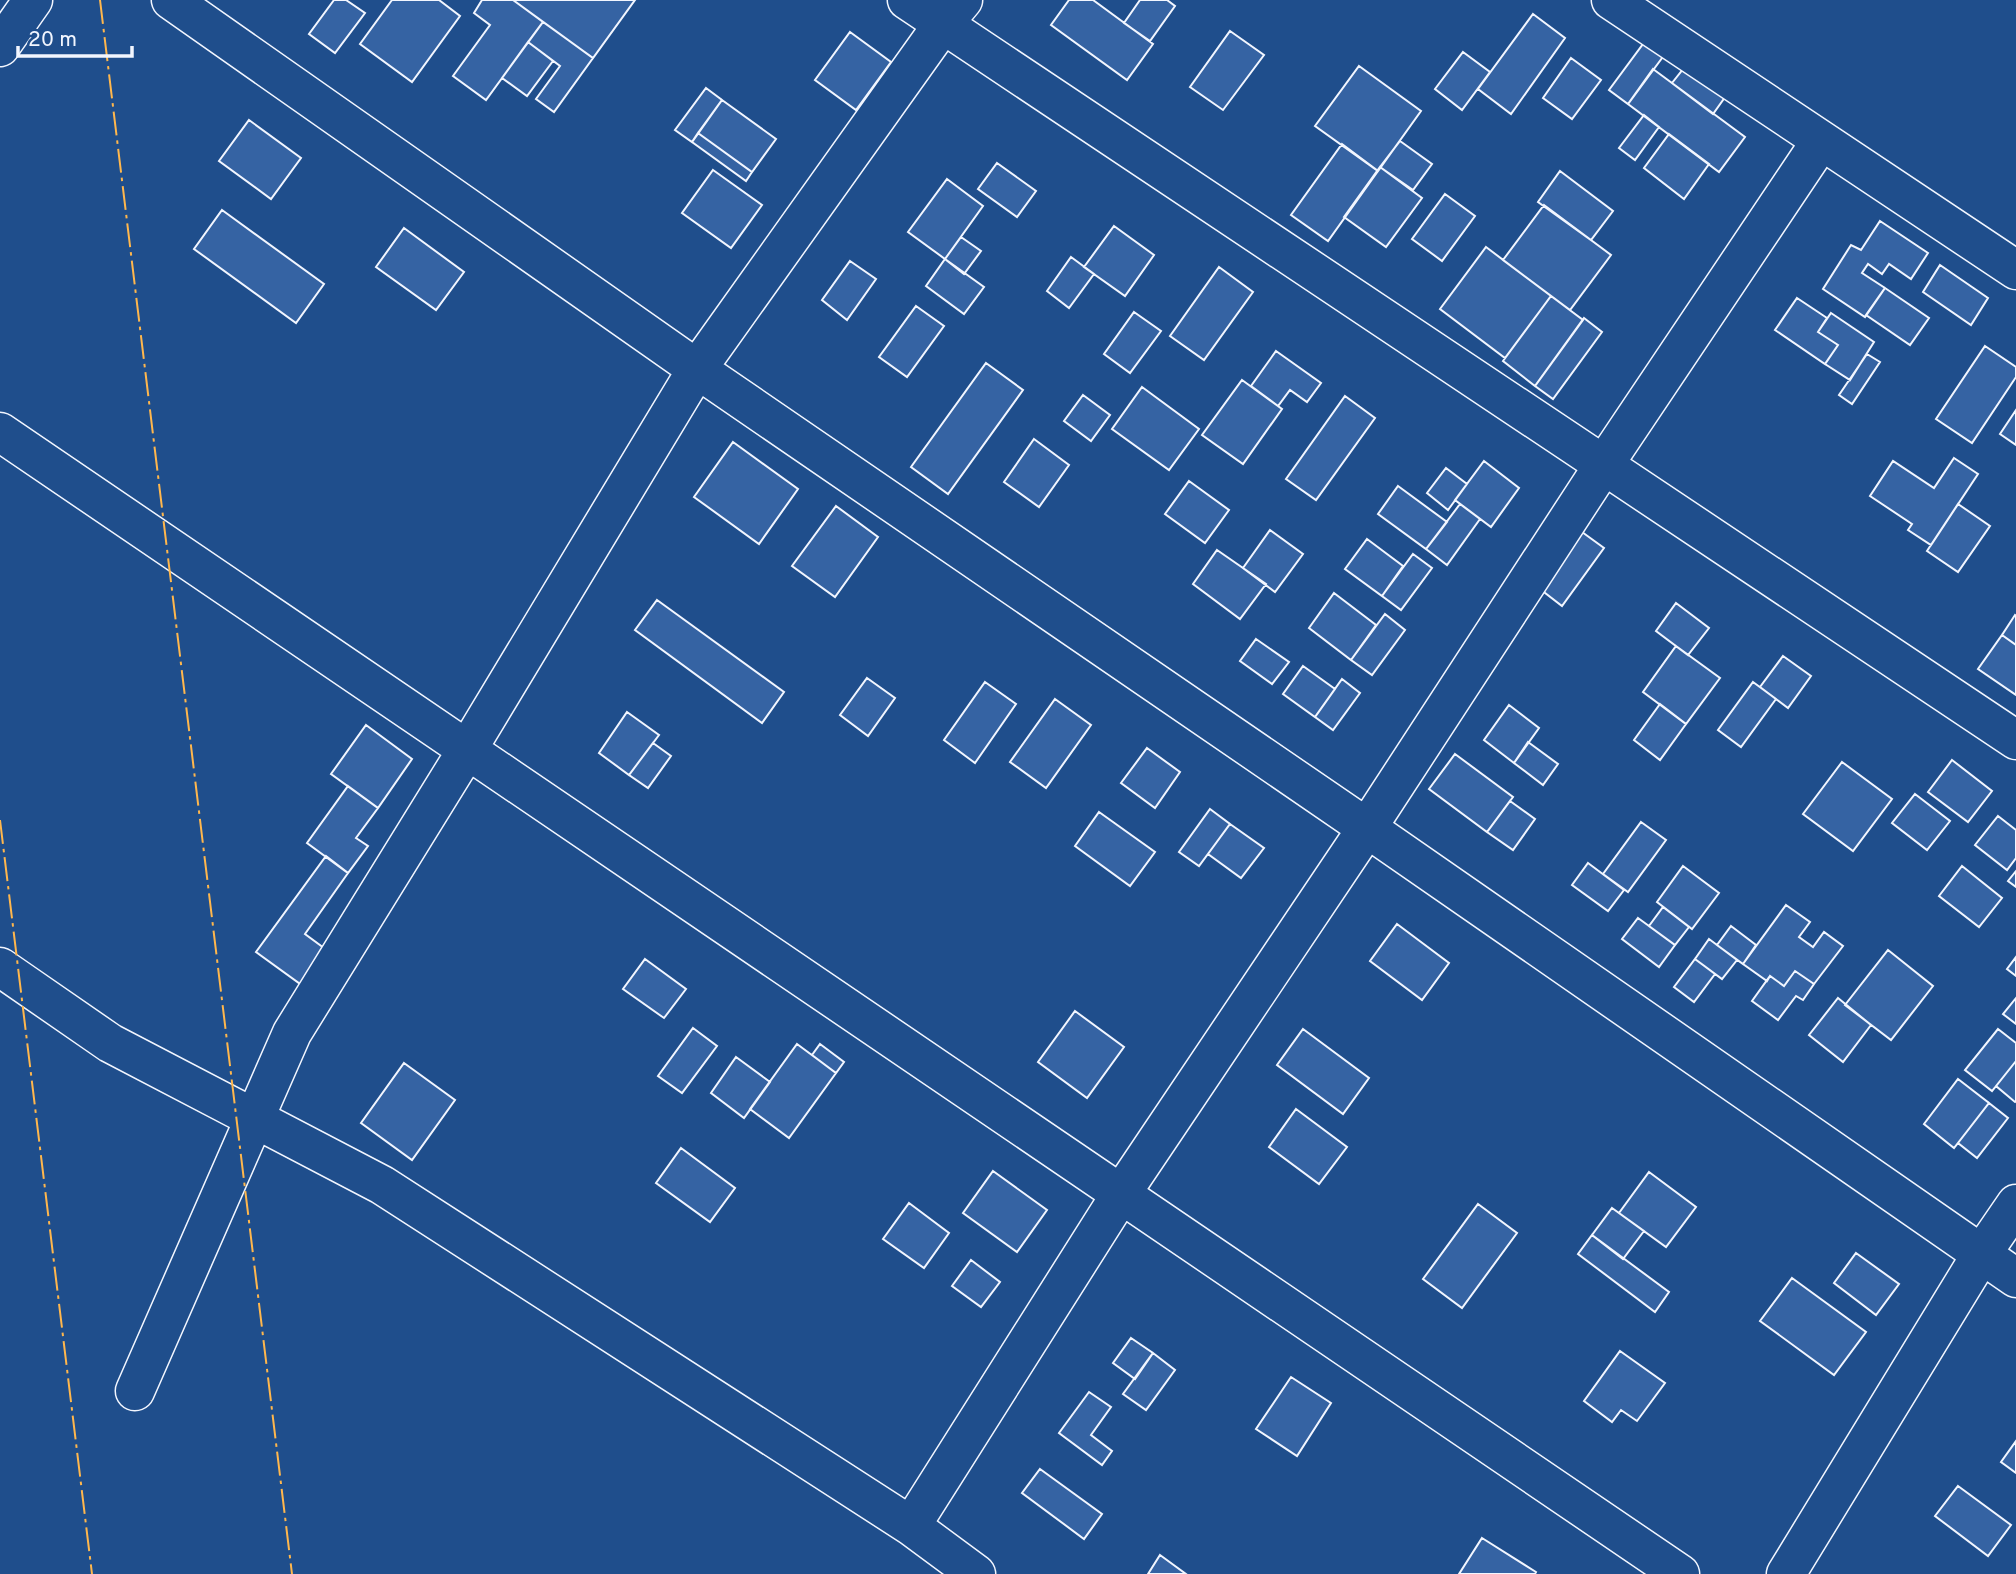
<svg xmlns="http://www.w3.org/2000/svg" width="2016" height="1574" font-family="Overpass,sans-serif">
<rect width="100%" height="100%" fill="#1f4e8c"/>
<path fill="#3563a3" stroke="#f2f6ff" stroke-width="2" d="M 334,0 L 346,0 L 365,13 L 335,53 L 309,34 Z
M 392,0 L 439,0 L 460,16 L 412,82 L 360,44 Z
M 482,0 L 513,0 L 543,22 L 486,100 L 453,76 L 490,25 L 474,13 Z
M 513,0 L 635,0 L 593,58 Z
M 1069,0 L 1093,0 L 1153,44 L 1127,80 L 1051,25 Z
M 1140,0 L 1167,0 L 1175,6 L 1150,41 L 1124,23 Z
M 1533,14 L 1565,38 L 1511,114 L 1478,89 Z
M 543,22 L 593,58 L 554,112 L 536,99 L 560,66 L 528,42 Z
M 1230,31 L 1264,55 L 1223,110 L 1190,87 Z
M 850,32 L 891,62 L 856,110 L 815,80 Z
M 1646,40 L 1665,54 L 1628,104 L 1609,90 Z
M 528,42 L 553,61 L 527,96 L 502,78 Z
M 1463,52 L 1490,72 L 1462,110 L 1435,89 Z
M 1571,58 L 1601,80 L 1572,119 L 1543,98 Z
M 1688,63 L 1728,93 L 1713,114 L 1672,83 Z
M 1359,66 L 1421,111 L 1378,171 L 1315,126 Z
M 1653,69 L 1745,137 L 1719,172 L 1628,104 Z
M 706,88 L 722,100 L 692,142 L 675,130 Z
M 722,100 L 776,139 L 752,172 L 698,133 Z
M 1644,115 L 1659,127 L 1635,160 L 1619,148 Z
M 249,120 L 301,158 L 271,199 L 219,161 Z
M 698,133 L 752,172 L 746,181 L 692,142 Z
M 1669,134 L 1709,164 L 1684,199 L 1644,168 Z
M 1400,141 L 1432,164 L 1413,190 L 1380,167 Z
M 1342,144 L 1378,171 L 1328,241 L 1291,215 Z
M 997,163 L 1036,191 L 1017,217 L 978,189 Z
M 1380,167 L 1422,198 L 1386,247 L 1344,217 Z
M 713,170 L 762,205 L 731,248 L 682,213 Z
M 1560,171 L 1613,211 L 1591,240 L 1538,202 Z
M 947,179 L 983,206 L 945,259 L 908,232 Z
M 1445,194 L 1475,216 L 1442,261 L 1412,239 Z
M 1544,205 L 1611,255 L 1570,310 L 1503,260 Z
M 222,210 L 324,284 L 296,323 L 194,249 Z
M 1880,221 L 1928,253 L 1911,279 L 1889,264 L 1882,274 L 1868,264 L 1862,273 L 1885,288 L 1865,317 L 1823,289 L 1851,245 L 1861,250 Z
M 1114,226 L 1154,255 L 1125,296 L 1084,267 Z
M 404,228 L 464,272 L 436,310 L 376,267 Z
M 961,237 L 981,251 L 964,274 L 945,259 Z
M 1486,247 L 1551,296 L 1505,358 L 1440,309 Z
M 1071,257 L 1094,274 L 1069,308 L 1047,291 Z
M 945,259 L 984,287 L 964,314 L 926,286 Z
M 850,261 L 876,279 L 847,320 L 822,300 Z
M 1940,265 L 1988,298 L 1971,325 L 1923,292 Z
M 1219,267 L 1253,292 L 1204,360 L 1170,336 Z
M 1885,288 L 1929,318 L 1910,345 L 1866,315 Z
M 1551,296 L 1583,320 L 1535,386 L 1503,361 Z
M 1797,298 L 1827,318 L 1818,332 L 1838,345 L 1825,364 L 1775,330 Z
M 916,306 L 944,326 L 907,377 L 879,357 Z
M 1134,312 L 1161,331 L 1130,373 L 1104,354 Z
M 1831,313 L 1874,342 L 1850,380 L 1825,364 L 1838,345 L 1818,332 Z
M 1584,318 L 1602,332 L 1553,399 L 1535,386 Z
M 1985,346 L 2016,367 L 2016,377 L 1972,443 L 1936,419 Z
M 1276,351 L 1321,383 L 1307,402 L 1290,390 L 1278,406 L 1251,386 Z
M 1867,354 L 1880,362 L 1852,404 L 1839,395 Z
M 986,363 L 1023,390 L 948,494 L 911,467 Z
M 1242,380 L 1282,409 L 1243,464 L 1202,435 Z
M 1142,387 L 1199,429 L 1169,470 L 1112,429 Z
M 1083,395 L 1110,415 L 1091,441 L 1064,421 Z
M 1345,396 L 1375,418 L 1316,500 L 1286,479 Z
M 2016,410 L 2016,445 L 2000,434 Z
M 1034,439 L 1069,465 L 1039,507 L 1004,482 Z
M 733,442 L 798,489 L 759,544 L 694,497 Z
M 1954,458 L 1978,474 L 1931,545 L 1908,530 L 1912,524 L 1870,496 L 1893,461 L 1934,488 Z
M 1484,461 L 1519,488 L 1491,527 L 1455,500 Z
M 1446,468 L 1467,484 L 1448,510 L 1427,493 Z
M 1189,481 L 1229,510 L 1205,543 L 1165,514 Z
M 1398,486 L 1447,522 L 1426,549 L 1378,514 Z
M 1460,504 L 1480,519 L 1447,565 L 1426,549 Z
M 1958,504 L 1990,526 L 1958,572 L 1927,551 Z
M 836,506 L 878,537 L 835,597 L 792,566 Z
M 1270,530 L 1303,554 L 1275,592 L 1243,568 Z
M 1582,532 L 1604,548 L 1562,606 L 1540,589 Z
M 1367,539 L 1403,566 L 1382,596 L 1345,569 Z
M 1217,550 L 1266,584 L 1240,619 L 1193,584 Z
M 1413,554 L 1432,568 L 1401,610 L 1382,596 Z
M 1334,593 L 1376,625 L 1351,660 L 1309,628 Z
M 657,600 L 784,692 L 762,723 L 635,630 Z
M 1676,603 L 1709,628 L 1688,655 L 1656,631 Z
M 1385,614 L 1405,630 L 1372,675 L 1351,660 Z
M 2015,615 L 2016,616 L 2016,645 L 2002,635 Z
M 2002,635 L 2016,645 L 2016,695 L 1978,669 Z
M 1256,639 L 1289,662 L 1272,684 L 1240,661 Z
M 1676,646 L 1720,678 L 1686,724 L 1643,692 Z
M 1783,656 L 1811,676 L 1788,708 L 1760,687 Z
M 1303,666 L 1335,689 L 1315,717 L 1283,694 Z
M 867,678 L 895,698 L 868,736 L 840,715 Z
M 1342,679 L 1360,693 L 1333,730 L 1315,717 Z
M 985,682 L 1016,704 L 975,763 L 944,740 Z
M 1753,682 L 1776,699 L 1741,747 L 1718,730 Z
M 1055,699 L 1091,725 L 1046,788 L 1010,762 Z
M 1660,704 L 1686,724 L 1660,760 L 1634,740 Z
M 1509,705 L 1539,728 L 1514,763 L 1484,740 Z
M 627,712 L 659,735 L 629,775 L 599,753 Z
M 366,725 L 412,759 L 378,808 L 331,774 Z
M 1528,742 L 1558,764 L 1543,785 L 1514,763 Z
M 653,743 L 671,756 L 648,788 L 629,775 Z
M 1147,748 L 1180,772 L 1155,808 L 1121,783 Z
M 1455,754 L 1513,797 L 1487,832 L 1429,789 Z
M 1952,760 L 1992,791 L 1968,822 L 1928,792 Z
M 1842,762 L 1892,799 L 1853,851 L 1803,814 Z
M 348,786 L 378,808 L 356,838 L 368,846 L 348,873 L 307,843 Z
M 1915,794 L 1950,821 L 1927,850 L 1892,823 Z
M 1510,801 L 1535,819 L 1513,850 L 1487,832 Z
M 1210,809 L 1230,824 L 1199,866 L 1179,852 Z
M 1099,812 L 1155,852 L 1130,886 L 1075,846 Z
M 1998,816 L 2016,830 L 2016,858 L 2007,870 L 1975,845 Z
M 1641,822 L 1666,840 L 1628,892 L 1603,874 Z
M 1230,824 L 1264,848 L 1241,878 L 1208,854 Z
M 326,856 L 348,873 L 305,934 L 328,951 L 303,986 L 256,952 Z
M 1588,863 L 1624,890 L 1608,911 L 1572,885 Z
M 1683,866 L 1719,893 L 1692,929 L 1657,902 Z
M 1962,866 L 2002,898 L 1979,927 L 1939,896 Z
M 2016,871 L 2016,887 L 2008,881 Z
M 1786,905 L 1810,922 L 1799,937 L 1813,947 L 1824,932 L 1843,946 L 1814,984 L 1795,971 L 1784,986 L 1770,976 L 1767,981 L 1743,964 Z
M 1663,907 L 1689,927 L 1675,945 L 1649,926 Z
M 1638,918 L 1675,945 L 1659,967 L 1622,939 Z
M 1397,924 L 1449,963 L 1422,1000 L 1370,961 Z
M 1731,926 L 1756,945 L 1743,964 L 1717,945 Z
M 1709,939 L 1737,960 L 1722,979 L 1695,959 Z
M 1888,950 L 1933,986 L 1891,1040 L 1845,1005 Z
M 2016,957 L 2016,976 L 2007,969 Z
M 645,959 L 686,989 L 664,1018 L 623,989 Z
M 1695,959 L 1715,974 L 1694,1002 L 1674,987 Z
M 1795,971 L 1814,984 L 1803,1000 L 1796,996 L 1778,1020 L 1752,1001 L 1770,976 L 1784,986 Z
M 1838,998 L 1871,1025 L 1843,1062 L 1809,1035 Z
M 2016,998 L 2016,1024 L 2003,1014 Z
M 1075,1011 L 1124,1047 L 1087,1098 L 1038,1062 Z
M 693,1028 L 717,1046 L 682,1093 L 658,1076 Z
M 1303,1029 L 1369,1078 L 1343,1114 L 1277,1065 Z
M 1998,1029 L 2016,1043 L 2016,1061 L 1992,1091 L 1965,1070 Z
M 797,1044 L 836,1073 L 789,1138 L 750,1109 Z
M 820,1044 L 844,1062 L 836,1073 L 812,1055 Z
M 736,1057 L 770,1082 L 744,1118 L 711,1093 Z
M 2016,1061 L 2016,1101 L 2015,1102 L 1996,1086 Z
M 404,1063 L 455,1100 L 412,1160 L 361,1123 Z
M 1958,1079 L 1989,1103 L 1954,1148 L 1924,1124 Z
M 1989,1103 L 2008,1118 L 1977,1158 L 1958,1143 Z
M 1296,1109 L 1347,1147 L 1319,1184 L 1269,1147 Z
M 681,1148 L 735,1188 L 710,1222 L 656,1183 Z
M 993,1171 L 1047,1210 L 1017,1252 L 963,1213 Z
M 1649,1172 L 1696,1207 L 1666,1247 L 1619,1213 Z
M 909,1203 L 949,1233 L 924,1268 L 883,1239 Z
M 1478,1204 L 1517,1233 L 1462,1308 L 1423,1279 Z
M 1612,1208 L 1644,1231 L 1623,1259 L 1592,1235 Z
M 1592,1235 L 1669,1292 L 1655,1312 L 1578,1254 Z
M 1856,1253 L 1899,1284 L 1876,1315 L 1834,1283 Z
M 971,1260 L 1000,1282 L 981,1307 L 952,1286 Z
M 1792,1278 L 1866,1332 L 1834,1375 L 1760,1321 Z
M 1131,1338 L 1153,1353 L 1135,1379 L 1113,1363 Z
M 1620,1351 L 1665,1383 L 1637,1421 L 1621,1410 L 1612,1422 L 1584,1401 Z
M 1153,1353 L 1175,1370 L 1146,1410 L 1123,1394 Z
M 1291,1377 L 1331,1403 L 1297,1456 L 1256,1429 Z
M 1089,1392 L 1111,1407 L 1091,1435 L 1112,1451 L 1102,1465 L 1059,1433 Z
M 2016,1441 L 2016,1473 L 2001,1462 Z
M 1040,1469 L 1102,1514 L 1084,1539 L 1022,1493 Z
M 1958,1486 L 2011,1525 L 1988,1556 L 1935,1516 Z
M 1482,1538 L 1536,1572 L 1535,1574 L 1459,1574 Z
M 1160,1555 L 1186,1574 L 1148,1574 Z"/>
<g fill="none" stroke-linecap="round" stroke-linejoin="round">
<g stroke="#f2f6ff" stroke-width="41">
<path id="minor" d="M 171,0 L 697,369 L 1367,828 L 2016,1278
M 907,0 L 2016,740
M 1611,0 L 2016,270
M 0,432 L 1680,1574
M 0,967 L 110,1043 L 382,1185 L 911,1526 L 976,1574
M 135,1391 L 292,1033 L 467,750 L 697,369 L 943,24 L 963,0
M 911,1526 L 1121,1194 L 1367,828 L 1605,463 L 1821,141
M 1786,1574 L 1981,1255 L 2016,1204"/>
</g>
<g stroke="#f2f6ff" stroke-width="41">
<path id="highway" d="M 0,47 L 33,0"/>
</g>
<use href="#minor" stroke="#1f4e8c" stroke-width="38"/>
<use href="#highway" stroke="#1f4e8c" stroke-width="38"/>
<path stroke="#ffb74d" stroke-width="2" stroke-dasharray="24 5 3.5 5" stroke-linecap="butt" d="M 100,0 L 292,1574
M 0,820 L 92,1574"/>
</g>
<path d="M18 46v10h114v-10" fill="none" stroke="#f2f6ff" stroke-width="3.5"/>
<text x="28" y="46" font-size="21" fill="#f2f6ff" stroke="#1f4e8c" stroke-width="5" paint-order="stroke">20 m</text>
</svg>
